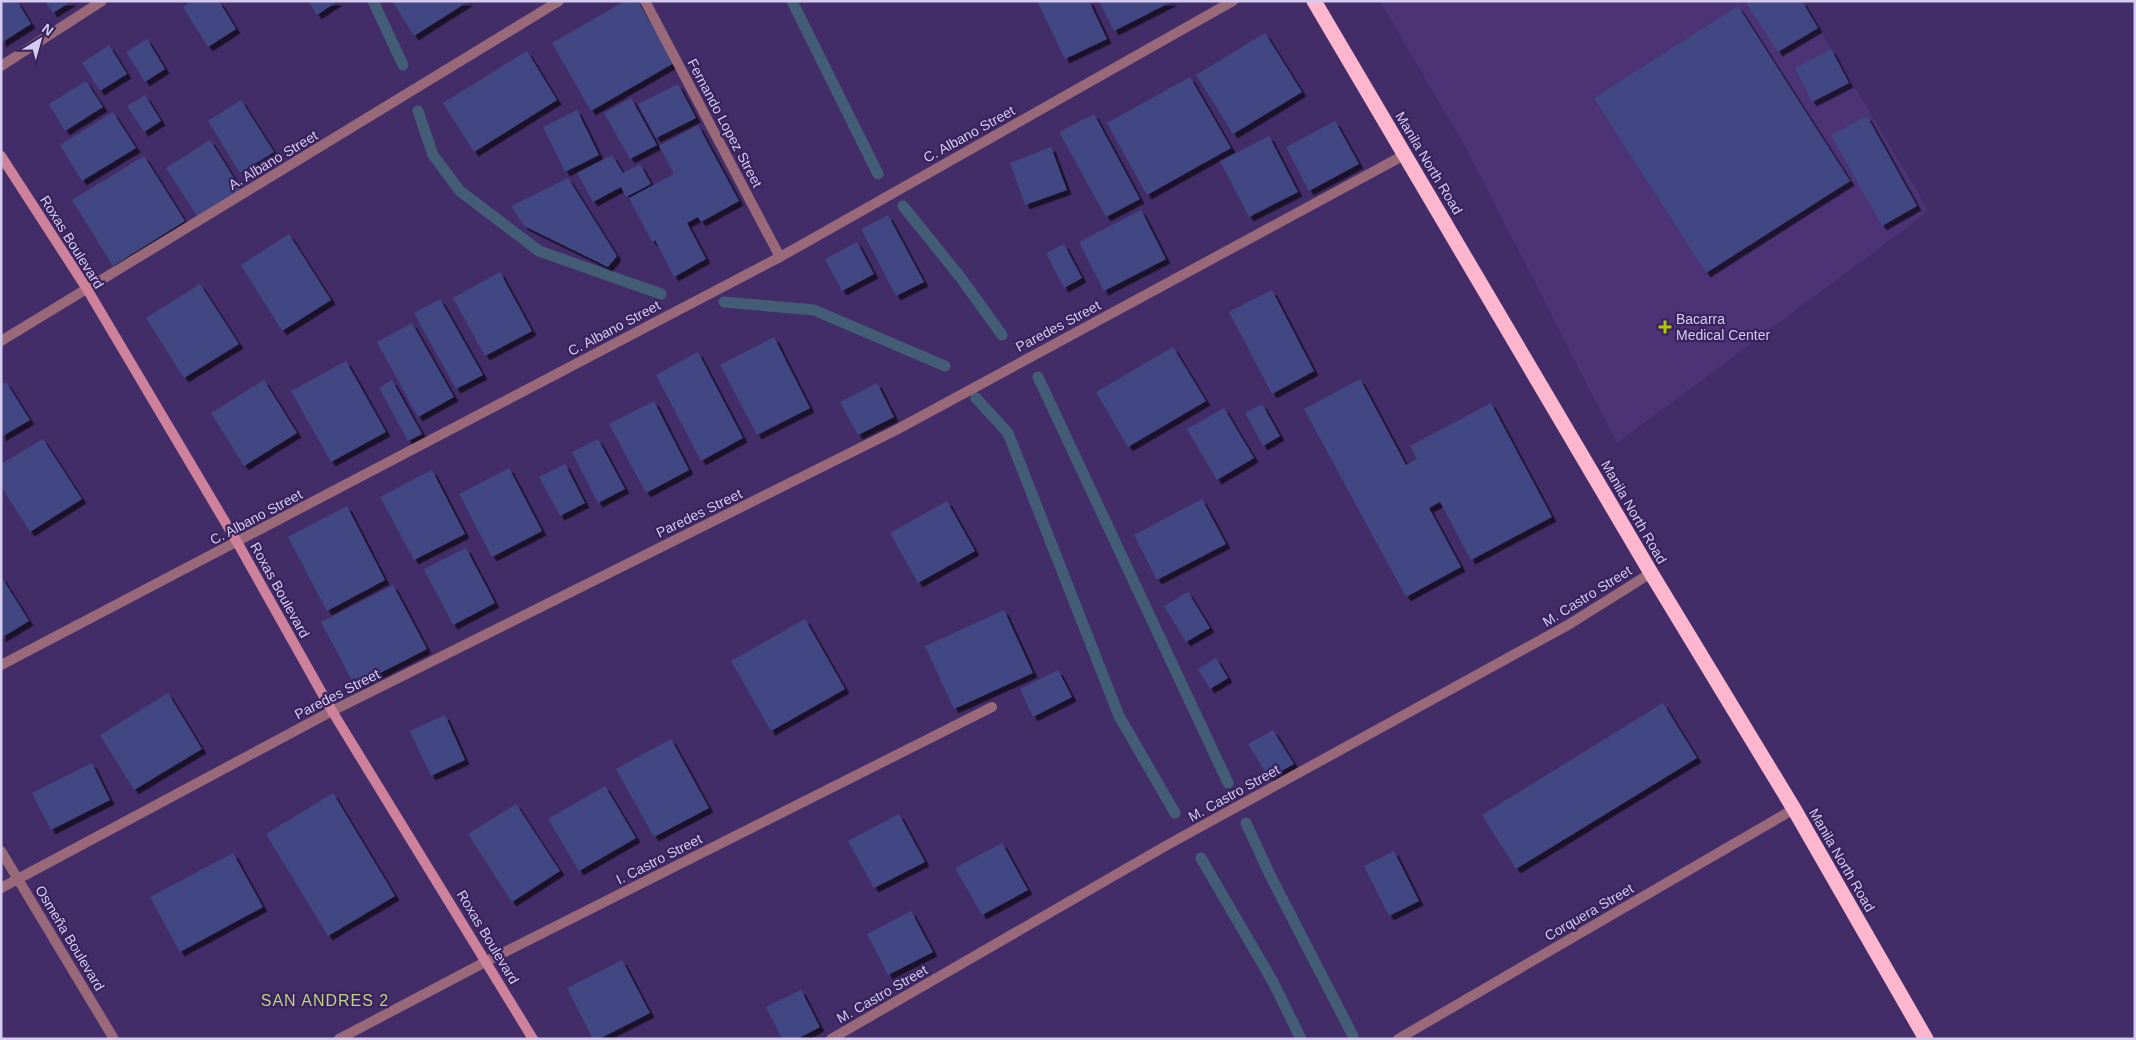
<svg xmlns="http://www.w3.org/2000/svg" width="2136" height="1040" font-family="Helvetica,sans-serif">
<defs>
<filter id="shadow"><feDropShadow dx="4.5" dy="4.5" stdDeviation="0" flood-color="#0009"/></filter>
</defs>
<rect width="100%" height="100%" fill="#432d69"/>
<path fill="#4c3376" d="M 1380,1 L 1803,1 L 1929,211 L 1617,443 L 1466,148 Z"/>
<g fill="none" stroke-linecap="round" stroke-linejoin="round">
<path stroke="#445d77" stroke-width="11" d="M 373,1 L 403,65
M 792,1 L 878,174
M 418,111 L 433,155 L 460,191 L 539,251 L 661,294
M 903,206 L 961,278 L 1002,335
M 724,302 L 814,310 L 945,366
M 1038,377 L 1228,783
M 976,398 L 1008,433 L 1119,716 L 1175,813
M 1246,823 L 1269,873 L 1353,1036
M 1201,858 L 1273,982 L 1301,1039"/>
</g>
<path fill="#414683" filter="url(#shadow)" d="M 1,1 L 17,1 L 31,24 L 1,43 Z
M 45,1 L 72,1 L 53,13 Z
M 191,1 L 219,1 L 236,29 L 208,47 L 183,7 Z
M 308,1 L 338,1 L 317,15 Z
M 392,1 L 469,1 L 414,36 Z
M 625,1 L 638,1 L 674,63 L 591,111 L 552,43 Z
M 1037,1 L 1089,1 L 1107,39 L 1065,59 Z
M 1099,1 L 1173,1 L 1114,31 Z
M 1749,1 L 1802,1 L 1818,28 L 1778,52 L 1746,3 Z
M 1738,6 L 1850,181 L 1706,273 L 1594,98 Z
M 1265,33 L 1302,92 L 1233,134 L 1196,75 Z
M 147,39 L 165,69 L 145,82 L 126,52 Z
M 109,45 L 127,74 L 100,91 L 82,63 Z
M 1831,49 L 1849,83 L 1812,102 L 1795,68 Z
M 527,51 L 557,100 L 474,152 L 443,103 Z
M 1190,77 L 1231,148 L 1147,195 L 1107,123 Z
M 86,81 L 103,107 L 65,131 L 49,104 Z
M 678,84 L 696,118 L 656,138 L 638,104 Z
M 145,95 L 161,121 L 144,132 L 127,106 Z
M 631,98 L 657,145 L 630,159 L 604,113 Z
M 241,100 L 274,152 L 240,173 L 208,121 Z
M 577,110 L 599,155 L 565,172 L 543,127 Z
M 113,112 L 136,148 L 82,181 L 60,145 Z
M 1094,114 L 1140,199 L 1106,217 L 1059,132 Z
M 1867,116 L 1917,206 L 1882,226 L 1831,135 Z
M 1335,121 L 1359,164 L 1309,191 L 1286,147 Z
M 698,125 L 739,201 L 701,222 L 698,217 L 687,223 L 706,259 L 674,277 L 655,240 L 652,242 L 629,198 L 674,174 L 659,146 Z
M 1269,136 L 1298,192 L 1249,217 L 1220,161 Z
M 210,140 L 241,189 L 197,216 L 166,168 Z
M 1051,147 L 1067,190 L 1025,205 L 1010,163 Z
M 612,155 L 623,173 L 640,164 L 651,184 L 626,197 L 621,187 L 593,202 L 577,173 Z
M 144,156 L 185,221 L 113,266 L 72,200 Z
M 568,178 L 617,256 L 608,267 L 524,226 L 511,206 Z
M 1141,210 L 1166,259 L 1104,291 L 1079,242 Z
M 888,215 L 924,282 L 896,296 L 861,229 Z
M 289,234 L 331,300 L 282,331 L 241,265 Z
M 857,242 L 874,274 L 842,291 L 825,259 Z
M 1064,244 L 1082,278 L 1064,288 L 1046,253 Z
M 500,272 L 532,331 L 485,356 L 453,298 Z
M 200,284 L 239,344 L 184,378 L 146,318 Z
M 1272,290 L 1314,371 L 1272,394 L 1229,312 Z
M 440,299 L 483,375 L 456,389 L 414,313 Z
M 412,323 L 454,397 L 418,417 L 377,342 Z
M 774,337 L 810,408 L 757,435 L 720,365 Z
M 1173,347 L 1206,401 L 1128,447 L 1096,392 Z
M 698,352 L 743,438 L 701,461 L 656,375 Z
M 346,361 L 386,432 L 331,462 L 291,391 Z
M 1360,379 L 1406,465 L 1417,459 L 1410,446 L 1491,403 L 1552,517 L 1471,560 L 1440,502 L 1429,508 L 1461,567 L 1406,597 L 1304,409 Z
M 264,380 L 297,433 L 244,466 L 211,413 Z
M 392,380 L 422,434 L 408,441 L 379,388 Z
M 6,382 L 30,420 L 1,437 L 1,385 Z
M 877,383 L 894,417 L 858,435 L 840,402 Z
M 654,401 L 689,470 L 646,493 L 609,424 Z
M 1262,404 L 1280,436 L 1263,446 L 1245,413 Z
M 1224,408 L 1254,458 L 1217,480 L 1187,429 Z
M 43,439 L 82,499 L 30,532 L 1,486 L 1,464 Z
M 598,439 L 625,489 L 598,503 L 572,452 Z
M 565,464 L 585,503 L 560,516 L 539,477 Z
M 509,468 L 542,531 L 492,557 L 459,494 Z
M 432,470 L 465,534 L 414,560 L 380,497 Z
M 1202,499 L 1226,544 L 1157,580 L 1134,535 Z
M 947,501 L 975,551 L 918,583 L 890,533 Z
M 347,506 L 385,580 L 327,611 L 288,537 Z
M 466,548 L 495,603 L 453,625 L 424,569 Z
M 1,576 L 29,621 L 1,638 Z
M 393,585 L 427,649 L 355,686 L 321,622 Z
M 1188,592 L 1210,628 L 1186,642 L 1164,606 Z
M 1004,610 L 1033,673 L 954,709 L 925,646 Z
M 805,619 L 845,689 L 771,731 L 731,661 Z
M 1216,658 L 1228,678 L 1210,689 L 1198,669 Z
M 1058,670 L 1072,697 L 1033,717 L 1020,689 Z
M 168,693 L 202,749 L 134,790 L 100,735 Z
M 1663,703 L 1697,758 L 1516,869 L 1482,815 Z
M 445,715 L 465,760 L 431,776 L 410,731 Z
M 1273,730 L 1294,764 L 1269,778 L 1248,744 Z
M 671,739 L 709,808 L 654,837 L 616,769 Z
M 92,763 L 110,800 L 51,830 L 32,793 Z
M 605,786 L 636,838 L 579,871 L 548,819 Z
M 333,793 L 395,896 L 328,936 L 266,834 Z
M 516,804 L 560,871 L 512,902 L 468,834 Z
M 899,814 L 925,862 L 874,888 L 848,841 Z
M 1002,843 L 1028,890 L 982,915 L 955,868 Z
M 1394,851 L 1419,901 L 1389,916 L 1364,866 Z
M 233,853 L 263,907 L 180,952 L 150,897 Z
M 911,911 L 933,952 L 888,975 L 867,934 Z
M 622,960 L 650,1013 L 599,1039 L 593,1039 L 567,988 Z
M 801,990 L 820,1027 L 797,1039 L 782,1039 L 766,1007 Z"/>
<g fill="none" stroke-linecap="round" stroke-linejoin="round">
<path stroke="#996979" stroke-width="10" d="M 645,1 L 780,257
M 1,66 L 102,1
M 1,341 L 559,1
M 1,665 L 780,257 L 1233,1
M 1,851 L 114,1039
M 1,888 L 332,711 L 896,430 L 1406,154
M 339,1039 L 487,961 L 992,707
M 831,1039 L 1169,844 L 1568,625 L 1651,573
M 1398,1039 L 1794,809"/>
<path stroke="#cd819b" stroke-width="10" d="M 1,156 L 87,289 L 237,542 L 332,711 L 533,1039"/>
<path stroke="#fcb6cd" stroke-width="15" d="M 1314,1 L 1651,573 L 1794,809 L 1926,1039"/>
</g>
<path fill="#afc507" stroke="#39235d" stroke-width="2" d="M1662.5 319.5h5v5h5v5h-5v5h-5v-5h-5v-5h5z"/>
<g text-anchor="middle" stroke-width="4.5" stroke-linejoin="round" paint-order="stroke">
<g font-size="14" fill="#d4cbef" stroke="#39235d">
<text transform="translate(725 123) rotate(62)" y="5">Fernando Lopez Street</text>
<text transform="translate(969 134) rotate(-29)" y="5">C. Albano Street</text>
<text transform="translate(273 160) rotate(-31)" y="5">A. Albano Street</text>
<text transform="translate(1429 163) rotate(59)" y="5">Manila North Road</text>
<text transform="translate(72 242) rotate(58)" y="5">Roxas Boulevard</text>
<text transform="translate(1058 326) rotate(-28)" y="5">Paredes Street</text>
<text transform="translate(614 328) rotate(-28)" y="5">C. Albano Street</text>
<text transform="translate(1634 512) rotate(60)" y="5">Manila North Road</text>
<text transform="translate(699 513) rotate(-26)" y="5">Paredes Street</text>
<text transform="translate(256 517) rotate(-28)" y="5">C. Albano Street</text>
<text transform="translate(280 590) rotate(61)" y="5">Roxas Boulevard</text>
<text transform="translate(1587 596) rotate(-32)" y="5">M. Castro Street</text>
<text transform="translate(337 694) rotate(-27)" y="5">Paredes Street</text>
<text transform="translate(1234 793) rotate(-29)" y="5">M. Castro Street</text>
<text transform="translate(659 859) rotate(-27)" y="5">I. Castro Street</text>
<text transform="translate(1842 860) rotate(60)" y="5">Manila North Road</text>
<text transform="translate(1589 912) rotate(-30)" y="5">Corquera Street</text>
<text transform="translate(488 937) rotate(59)" y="5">Roxas Boulevard</text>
<text transform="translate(70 938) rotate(59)" y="5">Osmeña Boulevard</text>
<text transform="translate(882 994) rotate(-30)" y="5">M. Castro Street</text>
</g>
<g font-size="14" fill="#d4cbef" stroke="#39235d" text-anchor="start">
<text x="1676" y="324">Bacarra<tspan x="1676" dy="16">Medical Center</tspan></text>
</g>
<g font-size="16" letter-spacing="1" fill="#c1d084" stroke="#39235d">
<text x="325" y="1006">SAN ANDRES 2</text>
</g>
</g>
<rect width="2136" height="1040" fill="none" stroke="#d4cbef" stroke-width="5"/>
<g transform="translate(40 40) rotate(37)" stroke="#39235d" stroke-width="4" paint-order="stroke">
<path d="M0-4L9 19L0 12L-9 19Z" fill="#d4cbef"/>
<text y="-8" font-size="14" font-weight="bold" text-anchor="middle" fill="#d4cbef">N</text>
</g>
</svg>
